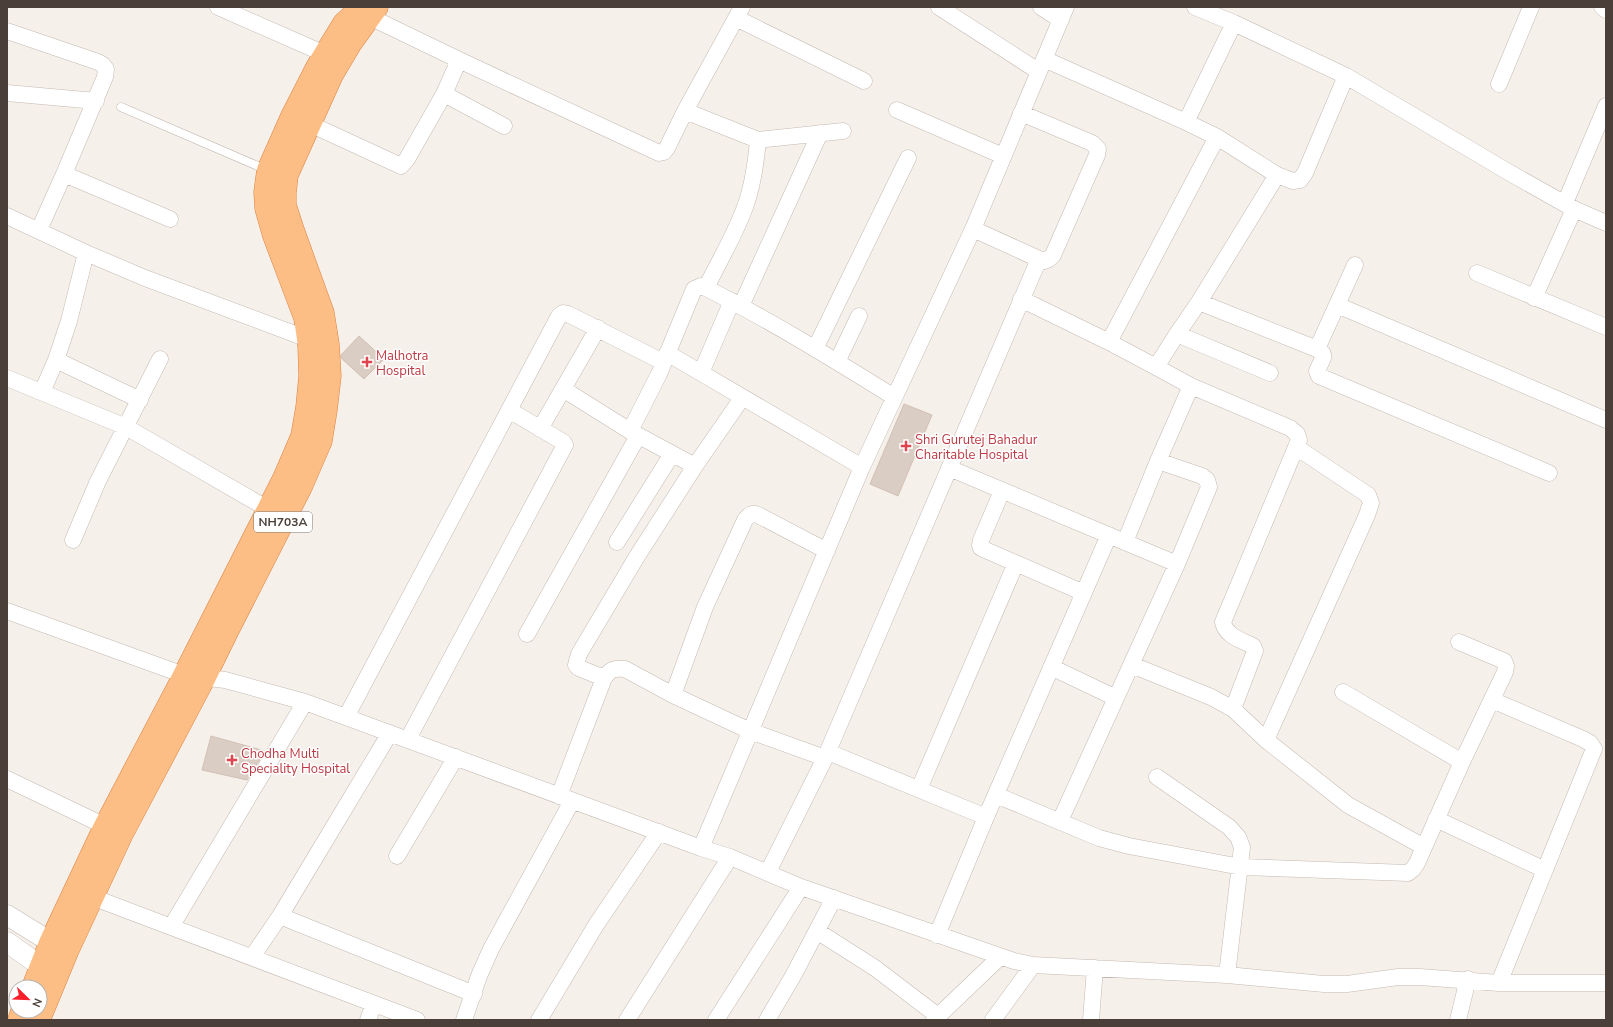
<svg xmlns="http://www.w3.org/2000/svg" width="1613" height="1027" font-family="'Nunito Sans',sans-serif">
<rect width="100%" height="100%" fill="#f6f0eb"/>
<path fill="#dacdc4" stroke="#d2c0b4" d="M 359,336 L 384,359 L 364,379 L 341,358 L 341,355 Z
M 904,404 L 932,415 L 898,496 L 870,484 Z
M 211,736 L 265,751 L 247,780 L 202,770 Z"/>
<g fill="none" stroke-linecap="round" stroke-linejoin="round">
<g stroke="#c4b9b1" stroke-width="9">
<path id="service" d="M 121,107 L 267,170"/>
</g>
<g stroke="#c4b9b1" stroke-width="17">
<path id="minor" d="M 218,7 L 325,54
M 939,7 L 1038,71
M 1041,7 L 1061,20
M 1195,7 L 1234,23 L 1346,76 L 1510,173 L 1574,209 L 1606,223
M 1602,7 L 1606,10
M 370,17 L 459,60 L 659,153 L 664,152 L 667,148 L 685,111 L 742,7
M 736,18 L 864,81
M 7,31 L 98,62 L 103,65 L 106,69 L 105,77 L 64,174 L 39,230
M 1044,59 L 1186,122 L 1217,137 L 1277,175 L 1293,181 L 1300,180 L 1305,173 L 1346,76
M 1499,84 L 1531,7
M 7,93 L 96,101
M 444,94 L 504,126
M 897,110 L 1003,156
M 685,111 L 758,140
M 1186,122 L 1234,23
M 310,124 L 401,166 L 407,159 L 444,94 L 459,60
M 64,174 L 170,219
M 1565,203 L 1606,106
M 7,216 L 86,253 L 145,278 L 308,339
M 973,229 L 1039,259 L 1044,261 L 1049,259 L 1053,255 L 1097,155 L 1098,149 L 1092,143 L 1021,113
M 1477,273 L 1606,327
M 706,288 C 771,321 833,359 894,397
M 1534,298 L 1574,209
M 1021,299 L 1109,342 L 1217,137
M 1199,302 L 1317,349 L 1355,265
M 1337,305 L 1606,420
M 741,306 L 820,133
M 1177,334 L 1270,373
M 1109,342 L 1156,367
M 815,349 L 908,158
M 1317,349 L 1323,354 L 1323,358 L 1317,371 L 1319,376 L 1549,473
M 667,353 L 862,467
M 56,360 L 140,400
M 837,362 L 859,316
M 701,373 L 732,301
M 7,378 L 126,427 L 268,509
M 563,389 L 630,431 L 695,466
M 42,392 L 56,360 L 69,321 L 86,253
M 540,429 L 598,328
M 630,431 L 659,374 L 694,289 L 701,286 L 706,288 C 719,261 735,235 745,207 C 753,186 756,162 758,140 L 843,131
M 949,468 L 1177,564
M 1002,491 L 981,540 L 980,545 L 981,548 L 1084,593
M 73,540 L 98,481 L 160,359
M 617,542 L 672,454
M 1125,542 L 1158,461 L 1191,386
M 7,611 L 184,675 L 225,680 L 305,702 L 701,848 L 730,857 L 801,887 L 1014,961 L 1033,965 L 1227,975 L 1324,984 L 1347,984 L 1398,977 L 1420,977 L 1499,983 L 1606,983
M 527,634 L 638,436
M 1132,665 L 1211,697 L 1233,709 L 1266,740 L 1348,805 L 1424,847
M 1051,667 L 1116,698
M 604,678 L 579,668 L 576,665 L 579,654 L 636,558 L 695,466 L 742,398
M 1343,692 L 1462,762
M 673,695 L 705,607 L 745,520 C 749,515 752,512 758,515 L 827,551
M 1492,700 L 1583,739 L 1590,743 L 1594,749 L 1499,983
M 1233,709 L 1255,651 L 1253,646 C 1242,640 1226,637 1223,622 L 1296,447
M 346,717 L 559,316 L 563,313 L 568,314 L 663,362
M 408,739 L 565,445 L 563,442 L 509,410
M 1266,740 L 1367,515 L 1371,503 L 1368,495 L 1296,447 L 1299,440 L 1297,434 L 1290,428 L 1191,386 L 1156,367 L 1177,334 L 1199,302 L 1277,175
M 828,752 L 986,817
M 1157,777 L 1229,827 L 1238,837 L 1242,847 L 1227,975
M 7,779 L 105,826
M 919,789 L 1016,563
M 996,795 L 1099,838 L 1129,846 L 1241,867 L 1408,873 L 1413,869 L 1417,863 L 1462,762 L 1505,672 L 1506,666 L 1504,661 L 1459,642
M 559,796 L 604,678 C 611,669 613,668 625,669 L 673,695 L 750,731 L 825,758
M 1436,819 L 1545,870
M 1060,821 L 1177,564 L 1209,487 L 1207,480 L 1202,476 L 1158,461
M 701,848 L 862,467 L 973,229 L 1066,7
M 397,856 L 456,757
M 768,872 L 825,758 L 1039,259
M 92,897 L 417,1020
M 280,916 L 474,994
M 171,927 L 305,702
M 817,931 L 875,968 L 938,1016
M 937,935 L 986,817 L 1109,535
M 252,957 L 280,916 L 390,733
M 368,1020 L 374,1004
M 464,1020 L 479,976 L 491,949 L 572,801
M 539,1020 L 596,925 L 659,832
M 627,1020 L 730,857
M 716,1020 L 801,887
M 767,1020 L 793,976 L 834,898
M 934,1020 L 1000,957
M 993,1020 L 1033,965
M 1091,1020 L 1095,968
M 1458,1020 L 1468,979"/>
</g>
<g stroke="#c4b9b1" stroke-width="21">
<path id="tertiary" d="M 7,915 L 65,951
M 7,942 L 53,975"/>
</g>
<g stroke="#dd813e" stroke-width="23">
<path id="trunk" d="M 33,987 L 50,943 L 105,826 L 178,687 L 284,478 L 302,436 L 307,407 L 310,376 L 309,346 L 305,318 L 274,236 L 266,208 L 265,192 L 268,170 L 292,116 L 317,67 L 344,23 L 362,7
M 19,1020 L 22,1011
M 39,1020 L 67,952 L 122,834 L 205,677 L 228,630 L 301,487 L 321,441 L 326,410 L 330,376 L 328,344 L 323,313 L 293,230 L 285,205 L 285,193 L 287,175 L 332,75 L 351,43 L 377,7"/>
</g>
<use href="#service" stroke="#fff" stroke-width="8"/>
<use href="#minor" stroke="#fff" stroke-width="16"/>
<use href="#tertiary" stroke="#fff" stroke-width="20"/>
<use href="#trunk" stroke="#fdbe86" stroke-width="22"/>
</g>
<g fill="#e0444e" stroke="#fff" stroke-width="1.5">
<path d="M365 356h4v4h4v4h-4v4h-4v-4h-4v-4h4z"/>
<path d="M904 440h4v4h4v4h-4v4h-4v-4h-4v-4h4z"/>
<path d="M230 754h4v4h4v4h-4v4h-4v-4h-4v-4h4z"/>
</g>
<g text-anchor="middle" stroke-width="3" stroke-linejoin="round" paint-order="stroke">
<rect fill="#fff" stroke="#807974" stroke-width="1" x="254" y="512" width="58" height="20" rx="3"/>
<g font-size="12" font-weight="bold" fill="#4a4039">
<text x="283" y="526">NH703A</text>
</g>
<g font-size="13" fill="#be3a42" stroke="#fff" text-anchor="start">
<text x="376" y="360">Malhotra<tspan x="376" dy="15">Hospital</tspan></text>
<text x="915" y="444">Shri Gurutej Bahadur<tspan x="915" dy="15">Charitable Hospital</tspan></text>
<text x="241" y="758">Chodha Multi<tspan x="241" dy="15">Speciality Hospital</tspan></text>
</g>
</g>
<rect width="1613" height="1027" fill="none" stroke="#4a4039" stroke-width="16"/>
<g transform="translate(28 999) rotate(113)"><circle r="19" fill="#ffffff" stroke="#b7b3b0"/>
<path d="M0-3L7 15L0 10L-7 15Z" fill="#f91f2d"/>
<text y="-6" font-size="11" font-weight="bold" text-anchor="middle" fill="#4a4039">N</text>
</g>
</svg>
